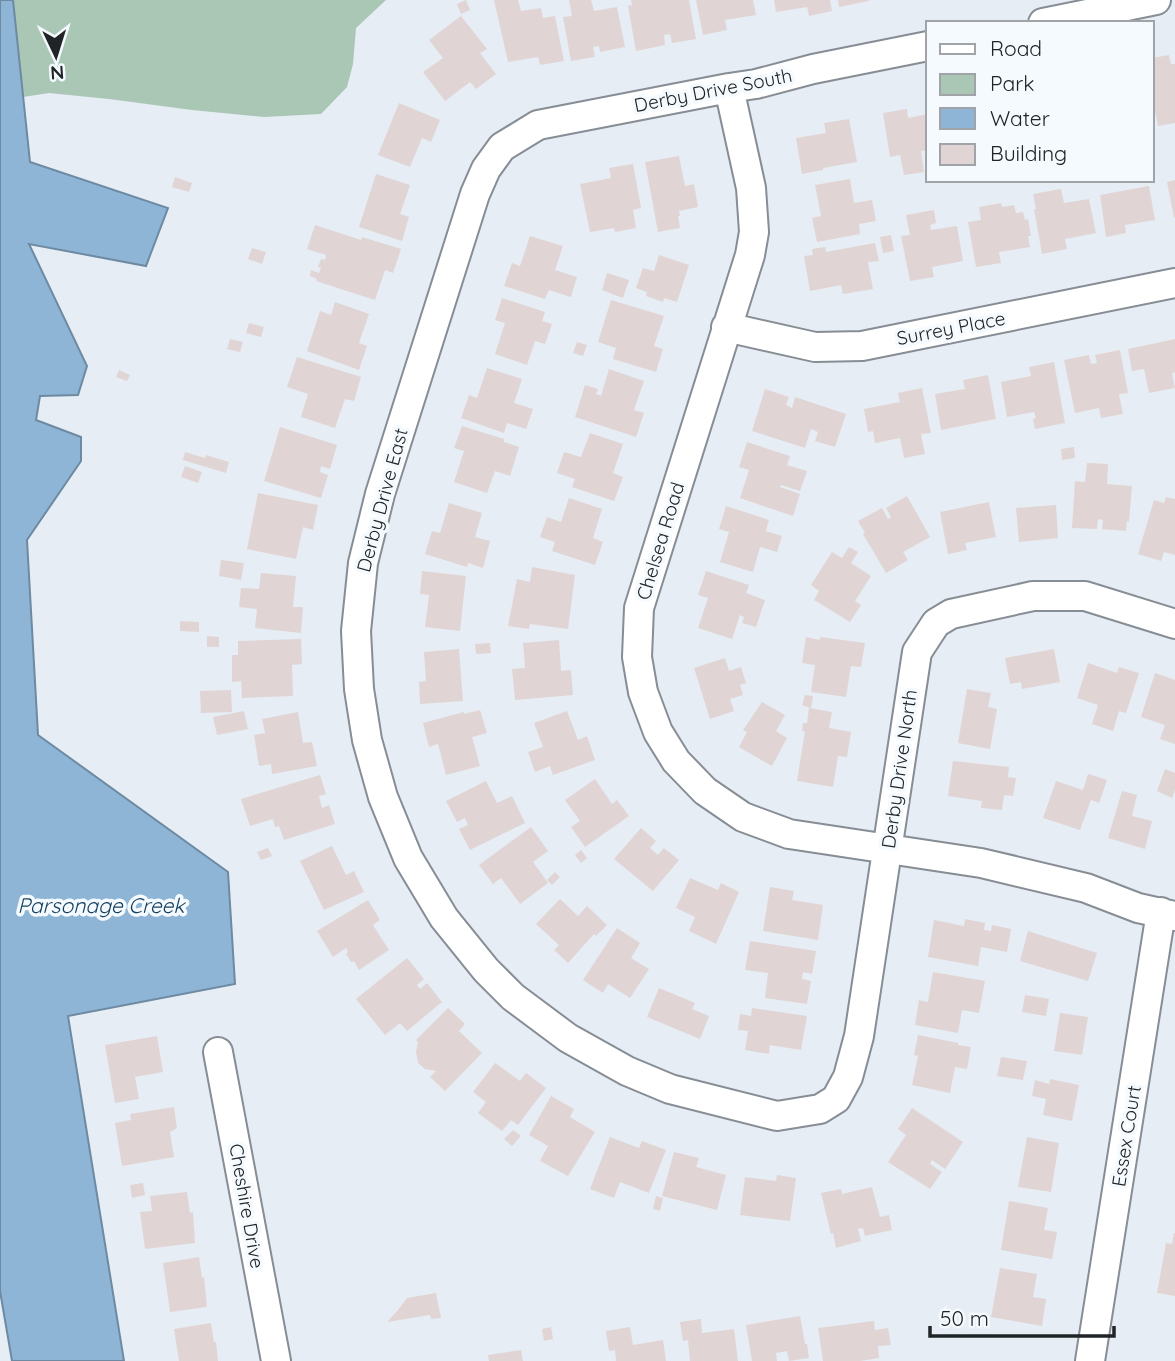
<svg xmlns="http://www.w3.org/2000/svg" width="1175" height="1361" font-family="Quicksand,sans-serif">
<rect width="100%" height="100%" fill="#e6edf4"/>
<path fill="#a9c7b4" d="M 13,0 L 386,0 L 356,28 L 353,64 L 347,87 L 321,114 L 264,117 L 192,110 L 109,99 L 49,93 L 23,97 Z"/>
<path fill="#8eb5d6" stroke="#6d8aa2" stroke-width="2" d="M 0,0 L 13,0 L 30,162 L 168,208 L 146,266 L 29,244 L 87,366 L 78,395 L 40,396 L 36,420 L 81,437 L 81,461 L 27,540 L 38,735 L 228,872 L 235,984 L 68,1016 L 124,1361 L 12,1361 L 0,1291 Z"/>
<path fill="#e0d5d4" d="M 466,0 L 470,10 L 461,14 L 457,4 Z
M 494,0 L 518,0 L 521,11 L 541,8 L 543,18 L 555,16 L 564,61 L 540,65 L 538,57 L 508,62 Z
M 569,0 L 591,0 L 594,11 L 617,7 L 625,47 L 600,52 L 599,46 L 593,47 L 595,57 L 571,61 L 563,17 L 572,16 Z
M 631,0 L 689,0 L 696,39 L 672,43 L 670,34 L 664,35 L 665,45 L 636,51 L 628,6 L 632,5 Z
M 696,0 L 753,0 L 756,15 L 725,20 L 727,30 L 703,35 Z
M 774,0 L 830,0 L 832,11 L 809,16 L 807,7 L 776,12 Z
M 838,0 L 868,0 L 869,1 L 839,7 Z
M 461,16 L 487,49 L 480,53 L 496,74 L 476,89 L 470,82 L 445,101 L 423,72 L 443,58 L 429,40 Z
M 1169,55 L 1171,64 L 1175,64 L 1175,123 L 1158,126 L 1152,96 L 1152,58 Z
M 399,103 L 440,120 L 431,142 L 422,138 L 410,167 L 378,155 Z
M 907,109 L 908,118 L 928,114 L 928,150 L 921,151 L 924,172 L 904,175 L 900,155 L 890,157 L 883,113 Z
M 849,119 L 857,162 L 823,168 L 823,170 L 802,174 L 796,138 L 826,133 L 824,123 Z
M 679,156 L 685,186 L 694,184 L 698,207 L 679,211 L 680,216 L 678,216 L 680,228 L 658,232 L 645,162 Z
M 633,164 L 641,208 L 633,210 L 636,228 L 615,232 L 614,228 L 590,232 L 580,184 L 611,178 L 609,168 Z
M 376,174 L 410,185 L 400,214 L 409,217 L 402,241 L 359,227 Z
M 175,177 L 192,183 L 189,192 L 172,187 Z
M 850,179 L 854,203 L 872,200 L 876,221 L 859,224 L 860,234 L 817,242 L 812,218 L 821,216 L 815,185 Z
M 1175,180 L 1175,217 L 1174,218 L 1167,182 Z
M 1149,186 L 1155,220 L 1125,225 L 1126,233 L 1106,237 L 1100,195 Z
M 1061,189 L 1064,203 L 1089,199 L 1096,233 L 1065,239 L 1067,249 L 1042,254 L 1034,209 L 1036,209 L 1033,194 Z
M 1001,203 L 1002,207 L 1014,205 L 1016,213 L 1023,212 L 1025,220 L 1028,219 L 1031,236 L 1028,236 L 1030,247 L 999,252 L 1001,263 L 976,267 L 968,222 L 981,220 L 979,207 Z
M 934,210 L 936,223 L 930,225 L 931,230 L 957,226 L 963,261 L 932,267 L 934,277 L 910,281 L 901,236 L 910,235 L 906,215 Z
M 315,225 L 361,240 L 362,237 L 401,249 L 393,273 L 385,270 L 375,300 L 316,281 L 317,279 L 310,276 L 311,270 L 319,273 L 321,268 L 318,267 L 321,259 L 325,260 L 326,255 L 307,249 Z
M 891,235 L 894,251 L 883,253 L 880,237 Z
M 530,236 L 563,246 L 555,270 L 577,277 L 571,297 L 549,290 L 545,299 L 504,286 L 512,263 L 520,266 Z
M 875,243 L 879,261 L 868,262 L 873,289 L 843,294 L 841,285 L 810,291 L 804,256 L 813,255 L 812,249 L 825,247 L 826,252 Z
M 252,248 L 266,252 L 262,264 L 248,259 Z
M 659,255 L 689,265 L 677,302 L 664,298 L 663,302 L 646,296 L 647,292 L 636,288 L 643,268 L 654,271 Z
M 607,273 L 629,280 L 623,298 L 602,290 Z
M 502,298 L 545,312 L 542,321 L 552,324 L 545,344 L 535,341 L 527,365 L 495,354 L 505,323 L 495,320 Z
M 611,300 L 664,316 L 654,346 L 663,349 L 656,372 L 613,359 L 616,348 L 598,342 Z
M 335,302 L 369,314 L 359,343 L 367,346 L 359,370 L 307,351 L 320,311 L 331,315 Z
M 249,323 L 264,327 L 261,337 L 246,333 Z
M 230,339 L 243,342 L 240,352 L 227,349 Z
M 1175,339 L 1175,372 L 1172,373 L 1175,388 L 1149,393 L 1144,369 L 1132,371 L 1128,349 Z
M 577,342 L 587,345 L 583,356 L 573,353 Z
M 1120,350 L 1128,393 L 1119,394 L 1123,414 L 1101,418 L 1099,408 L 1075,413 L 1064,360 L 1089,355 L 1091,364 L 1097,363 L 1095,355 Z
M 297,357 L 361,377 L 354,401 L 345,399 L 335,428 L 301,417 L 308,394 L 287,387 Z
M 1054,362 L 1065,423 L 1035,429 L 1033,419 L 1036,418 L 1034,412 L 1007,417 L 1001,382 L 1031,376 L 1029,367 Z
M 487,368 L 522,379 L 514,403 L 533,409 L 526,429 L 507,423 L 504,433 L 461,418 L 469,395 L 477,398 Z
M 609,369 L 644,381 L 634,410 L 644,413 L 636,437 L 575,417 L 585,385 L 598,389 L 596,394 L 601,396 Z
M 119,370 L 130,375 L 127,381 L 116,377 Z
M 988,375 L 996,419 L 941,430 L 935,394 L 965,389 L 963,380 Z
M 922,388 L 931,433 L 921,434 L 925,454 L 904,458 L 900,438 L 875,443 L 873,431 L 868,432 L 864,409 L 900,402 L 898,393 Z
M 765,389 L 789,397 L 786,405 L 792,408 L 795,397 L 846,414 L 835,447 L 815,441 L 818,432 L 811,429 L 805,448 L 752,431 Z
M 462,426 L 504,439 L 504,442 L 519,447 L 510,476 L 495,471 L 487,493 L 454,482 L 464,451 L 454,448 Z
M 280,427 L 337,445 L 330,469 L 321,466 L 320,472 L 328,475 L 321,498 L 264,481 Z
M 590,433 L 623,444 L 613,473 L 623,477 L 614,501 L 572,487 L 575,479 L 557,473 L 564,452 L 581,457 Z
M 747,442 L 790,456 L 787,465 L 807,471 L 800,491 L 781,485 L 780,487 L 800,494 L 793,516 L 740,498 L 749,470 L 739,467 Z
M 1074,447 L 1075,458 L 1062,460 L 1061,449 Z
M 185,452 L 205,458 L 206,455 L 229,462 L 226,473 L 183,460 Z
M 1087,463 L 1108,464 L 1107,484 L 1132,486 L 1129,522 L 1127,521 L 1126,531 L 1102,529 L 1103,520 L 1098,519 L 1097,529 L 1072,528 L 1075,481 L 1085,482 Z
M 185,466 L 202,472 L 198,483 L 181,477 Z
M 258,493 L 318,505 L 313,530 L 303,527 L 296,559 L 247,549 Z
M 907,496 L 930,537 L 903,552 L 908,560 L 886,573 L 863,534 L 865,533 L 858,521 L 882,508 L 888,519 L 891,517 L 886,508 Z
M 1166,497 L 1175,499 L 1175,555 L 1164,552 L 1161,561 L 1138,554 L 1154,500 L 1164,503 Z
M 569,498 L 602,509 L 593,538 L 603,542 L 595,565 L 552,551 L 555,542 L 540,537 L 547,517 L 561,522 Z
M 989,502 L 996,537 L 965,543 L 967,550 L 948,554 L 940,512 Z
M 449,503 L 482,513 L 475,537 L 490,541 L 483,568 L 468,563 L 467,567 L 425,554 L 432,531 L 440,533 Z
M 1056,505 L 1058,538 L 1019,542 L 1016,508 Z
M 726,506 L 769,520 L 766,531 L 782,536 L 777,552 L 760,547 L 753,572 L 720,562 L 729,532 L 719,529 Z
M 849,547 L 858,552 L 851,563 L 871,576 L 855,601 L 861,605 L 850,622 L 814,600 L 819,591 L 811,585 L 832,552 L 842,558 Z
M 221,560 L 244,563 L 241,580 L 219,576 Z
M 532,567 L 575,575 L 568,629 L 530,624 L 529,629 L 508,626 L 517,579 L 530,582 Z
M 422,571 L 466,576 L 460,631 L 425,627 L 429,595 L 420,594 Z
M 706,571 L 749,585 L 746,593 L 765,600 L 756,627 L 742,623 L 744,617 L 740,615 L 732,639 L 698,628 L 708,598 L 698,595 Z
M 261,573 L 296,576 L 293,607 L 303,607 L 301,633 L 255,628 L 257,609 L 239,607 L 241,588 L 259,589 Z
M 180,621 L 199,622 L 199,632 L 180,631 Z
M 207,636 L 219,637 L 219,647 L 207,647 Z
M 806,637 L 820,640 L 820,637 L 865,643 L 861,667 L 851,666 L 846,697 L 811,692 L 815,665 L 802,663 Z
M 301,639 L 302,664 L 292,665 L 293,696 L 242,698 L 241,681 L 232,682 L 232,655 L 238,655 L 238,641 Z
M 559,640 L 561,671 L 571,670 L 573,695 L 515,700 L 512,669 L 525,668 L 523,643 Z
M 490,643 L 491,653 L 476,654 L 475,644 Z
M 459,649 L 463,701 L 420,704 L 419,682 L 426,681 L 424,652 Z
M 1054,649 L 1060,682 L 1022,689 L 1021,682 L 1010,684 L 1005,658 Z
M 725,658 L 729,671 L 741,667 L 746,683 L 740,685 L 743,695 L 730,699 L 734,711 L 710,719 L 694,668 Z
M 1088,663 L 1117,673 L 1119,667 L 1139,673 L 1126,713 L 1119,711 L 1113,731 L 1092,724 L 1098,705 L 1077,698 Z
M 1155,673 L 1175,680 L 1175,744 L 1160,739 L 1165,725 L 1141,717 Z
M 967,689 L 991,693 L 988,707 L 997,709 L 990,749 L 958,743 Z
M 231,690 L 232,712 L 201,713 L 200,691 Z
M 805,695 L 813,696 L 811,708 L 802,705 Z
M 762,702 L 785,715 L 776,731 L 787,738 L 772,766 L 739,747 L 747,732 L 743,730 Z
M 809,708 L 832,712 L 829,728 L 851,732 L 847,757 L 838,756 L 833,787 L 797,781 L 805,731 L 802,731 L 803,723 L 807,723 Z
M 480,710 L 487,733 L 472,737 L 480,766 L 446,775 L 438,744 L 429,747 L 423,723 L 464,712 L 464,714 Z
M 244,711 L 248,729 L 217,735 L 213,717 Z
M 567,711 L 578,740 L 587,736 L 595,760 L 553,775 L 550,766 L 535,772 L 528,752 L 543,747 L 534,723 Z
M 298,712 L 303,743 L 312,742 L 317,766 L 272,774 L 271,764 L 259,766 L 254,735 L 265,733 L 262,719 Z
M 953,761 L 1009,767 L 1008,777 L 1016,778 L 1013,796 L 1004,795 L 1002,810 L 981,808 L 982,801 L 948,796 Z
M 1165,769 L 1175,773 L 1175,790 L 1172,798 L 1157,791 Z
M 1088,774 L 1107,780 L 1099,803 L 1091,800 L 1080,830 L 1043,818 L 1056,781 L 1083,790 Z
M 320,775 L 326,794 L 319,796 L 322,808 L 329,805 L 335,824 L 284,840 L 279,826 L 275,827 L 273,819 L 250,826 L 241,799 Z
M 595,779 L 612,804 L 617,800 L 629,816 L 585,847 L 571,827 L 580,821 L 565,800 Z
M 486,781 L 497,803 L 512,796 L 525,823 L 470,850 L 459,829 L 468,825 L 465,818 L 457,822 L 446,801 Z
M 1122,791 L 1137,795 L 1132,816 L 1152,821 L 1145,849 L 1108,838 Z
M 531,827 L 548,851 L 533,862 L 548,883 L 520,904 L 501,878 L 493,884 L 479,865 Z
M 641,828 L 656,841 L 650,848 L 658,855 L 664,848 L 679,860 L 653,891 L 614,859 Z
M 332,846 L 346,875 L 354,871 L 364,892 L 324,910 L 300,861 Z
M 268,848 L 272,856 L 261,860 L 257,852 Z
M 581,850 L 587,858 L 581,863 L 575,855 Z
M 555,872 L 560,877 L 552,885 L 547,880 Z
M 690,878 L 718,890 L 721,883 L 739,892 L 716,944 L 689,931 L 695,917 L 676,908 Z
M 770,887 L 794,891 L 792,900 L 823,905 L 818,940 L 763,931 Z
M 560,899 L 578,916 L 587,906 L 607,925 L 596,936 L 594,934 L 568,963 L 554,950 L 559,945 L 536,924 Z
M 368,900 L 380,920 L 373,925 L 389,950 L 359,970 L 354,961 L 351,962 L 346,954 L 348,952 L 346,948 L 333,957 L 317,931 Z
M 965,919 L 985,923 L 984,930 L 991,931 L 992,925 L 1011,929 L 1007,952 L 981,947 L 978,966 L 928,957 L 934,920 L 964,926 Z
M 617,928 L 640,943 L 631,958 L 649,969 L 630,998 L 608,984 L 603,993 L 583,980 Z
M 1028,931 L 1097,953 L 1088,981 L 1020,961 Z
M 750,941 L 816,951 L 812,974 L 803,972 L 802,979 L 811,981 L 807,1004 L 765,998 L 768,973 L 745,970 Z
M 407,958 L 424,979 L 417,985 L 420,989 L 427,983 L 442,1002 L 407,1031 L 400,1023 L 385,1035 L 356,999 Z
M 933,972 L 985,981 L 979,1013 L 962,1010 L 958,1033 L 915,1025 L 919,1000 L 928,1002 Z
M 659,988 L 695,1003 L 692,1009 L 709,1016 L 700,1039 L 647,1017 Z
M 1025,995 L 1049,999 L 1046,1016 L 1022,1012 Z
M 448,1008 L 465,1024 L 459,1031 L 482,1053 L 445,1091 L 430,1077 L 436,1071 L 425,1069 L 418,1063 L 416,1051 L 418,1042 L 416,1040 Z
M 752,1008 L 807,1016 L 801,1050 L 770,1045 L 769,1054 L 745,1050 L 748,1031 L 738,1030 L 740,1014 L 751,1016 Z
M 1060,1013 L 1088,1017 L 1082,1055 L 1054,1051 Z
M 918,1035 L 958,1043 L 958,1045 L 971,1047 L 967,1069 L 955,1067 L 950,1093 L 912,1085 L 918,1056 L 914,1055 Z
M 157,1036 L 163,1072 L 135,1077 L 139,1099 L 115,1103 L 105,1045 Z
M 1001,1057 L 1027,1061 L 1023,1080 L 997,1076 Z
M 495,1063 L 520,1081 L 526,1073 L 546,1088 L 518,1125 L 511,1120 L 502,1131 L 478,1113 L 486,1102 L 473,1092 Z
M 1050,1079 L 1079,1085 L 1072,1121 L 1043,1115 L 1046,1099 L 1032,1096 L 1035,1080 L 1049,1084 Z
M 551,1096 L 574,1109 L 570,1117 L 595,1132 L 568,1176 L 540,1161 L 548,1146 L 529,1135 Z
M 174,1107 L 177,1128 L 170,1132 L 174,1157 L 122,1166 L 115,1123 L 131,1120 L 130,1114 Z
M 912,1108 L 963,1142 L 945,1169 L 932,1160 L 930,1164 L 942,1172 L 930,1189 L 888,1162 L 906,1135 L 898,1129 Z
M 513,1130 L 521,1136 L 512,1146 L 504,1139 Z
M 610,1137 L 639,1148 L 642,1141 L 666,1150 L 649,1193 L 620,1182 L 614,1198 L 590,1189 Z
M 1027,1137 L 1059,1143 L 1051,1192 L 1018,1187 Z
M 674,1152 L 699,1158 L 696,1167 L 726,1175 L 717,1210 L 662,1196 Z
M 777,1175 L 796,1178 L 790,1221 L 740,1215 L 745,1177 L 776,1181 Z
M 143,1183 L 145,1195 L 132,1198 L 130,1185 Z
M 872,1187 L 880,1217 L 889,1215 L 892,1230 L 865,1236 L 863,1228 L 858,1229 L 861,1241 L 836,1248 L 833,1233 L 831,1234 L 821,1193 L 841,1189 L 842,1194 Z
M 187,1192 L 190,1213 L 193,1212 L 195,1243 L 145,1249 L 140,1212 L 152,1211 L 150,1196 Z
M 656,1196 L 663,1198 L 660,1211 L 653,1209 Z
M 1009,1201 L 1048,1208 L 1044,1230 L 1057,1232 L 1052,1259 L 1001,1250 Z
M 1174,1233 L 1175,1233 L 1175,1296 L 1157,1293 L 1166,1243 L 1172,1244 Z
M 199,1257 L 202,1278 L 204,1277 L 207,1307 L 170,1312 L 163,1263 Z
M 1000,1268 L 1037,1274 L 1033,1297 L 1046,1299 L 1042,1326 L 991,1317 Z
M 436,1293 L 441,1318 L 431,1319 L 430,1315 L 387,1322 L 398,1310 L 407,1298 Z
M 800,1316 L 805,1344 L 807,1344 L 809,1358 L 789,1361 L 787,1351 L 776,1353 L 777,1361 L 752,1361 L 746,1325 Z
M 701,1319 L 702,1333 L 734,1329 L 738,1361 L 690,1361 L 688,1340 L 683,1341 L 680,1322 Z
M 874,1321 L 875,1330 L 888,1328 L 891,1345 L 878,1346 L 879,1358 L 860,1361 L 823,1361 L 818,1328 Z
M 211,1323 L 214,1342 L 216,1342 L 218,1361 L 179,1361 L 174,1329 Z
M 551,1327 L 553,1339 L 544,1341 L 542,1329 Z
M 630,1327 L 633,1345 L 663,1340 L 666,1361 L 616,1361 L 615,1350 L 609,1351 L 606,1331 Z
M 521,1350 L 523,1361 L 489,1361 L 488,1355 Z"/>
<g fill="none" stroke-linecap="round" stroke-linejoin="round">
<g stroke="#868d94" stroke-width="32">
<path id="minor" d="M 1043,23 L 1156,0
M 928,46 L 813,69 L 756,84 L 729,88 L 538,125 L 502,147 L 486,169 L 475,194 L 380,494 L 363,563 L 356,631 L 359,689 L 367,740 L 383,797 L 408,858 L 444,918 L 486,970 L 513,997 L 568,1038 L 627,1071 L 670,1089 L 777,1116 L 820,1109 L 836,1099 L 848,1077 L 859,1036 L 917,652 L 936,623 L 951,614 L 1033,596 L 1085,596 L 1175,624
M 729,88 L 751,188 L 754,232 L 750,255 L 639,608 L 637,657 L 643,692 L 658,732 L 676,761 L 705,791 L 743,817 L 789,834 L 981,863 L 1086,888 L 1138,908 L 1175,916
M 726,327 L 815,347 L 862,346 L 1175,283
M 218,1052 L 276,1361
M 1090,1361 L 1161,912"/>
</g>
<use href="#minor" stroke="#fff" stroke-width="28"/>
</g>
<g text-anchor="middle" stroke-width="7" stroke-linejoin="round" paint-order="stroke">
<g font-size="19" fill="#212427" stroke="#f5fafe">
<text transform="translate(713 90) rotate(-11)" y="7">Derby Drive South</text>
<text transform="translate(951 328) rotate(-11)" y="7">Surrey Place</text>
<text transform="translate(382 500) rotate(-75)" y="7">Derby Drive East</text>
<text transform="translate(660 541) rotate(-73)" y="7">Chelsea Road</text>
<text transform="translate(899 769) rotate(-82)" y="7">Derby Drive North</text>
<text transform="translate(1126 1136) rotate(-81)" y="7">Essex Court</text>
<text transform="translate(247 1206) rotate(80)" y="7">Cheshire Drive</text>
</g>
<g font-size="21" font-style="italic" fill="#113e5f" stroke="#f5fafe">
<text x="101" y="913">Parsonage Creek</text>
</g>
</g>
<rect x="926" y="21" width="228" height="161" fill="#f5fafe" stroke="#a0a4a8" stroke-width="2"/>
<rect x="940" y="44" width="35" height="10" fill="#ffffff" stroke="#a0a4a8" stroke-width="2"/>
<text x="990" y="56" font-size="21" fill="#212427">Road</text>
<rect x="940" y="74" width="35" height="21" fill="#a9c7b4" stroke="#a0a4a8" stroke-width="2"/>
<text x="990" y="91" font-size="21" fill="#212427">Park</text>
<rect x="940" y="108" width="35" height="21" fill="#8eb5d6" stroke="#a0a4a8" stroke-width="2"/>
<text x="990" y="126" font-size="21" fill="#212427">Water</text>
<rect x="940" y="144" width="35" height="21" fill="#e0d5d4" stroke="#a0a4a8" stroke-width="2"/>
<text x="990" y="161" font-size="21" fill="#212427">Building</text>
<g transform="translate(56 56) rotate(176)" stroke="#f5fafe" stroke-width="5" paint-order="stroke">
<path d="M0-5L12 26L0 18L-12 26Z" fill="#212427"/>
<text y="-10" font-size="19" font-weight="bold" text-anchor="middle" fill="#212427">N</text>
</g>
<path d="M930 1326v10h184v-10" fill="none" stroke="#212427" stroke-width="3.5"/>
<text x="940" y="1326" font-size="21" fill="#212427" stroke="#f5fafe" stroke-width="5" paint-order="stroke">50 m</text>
</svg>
